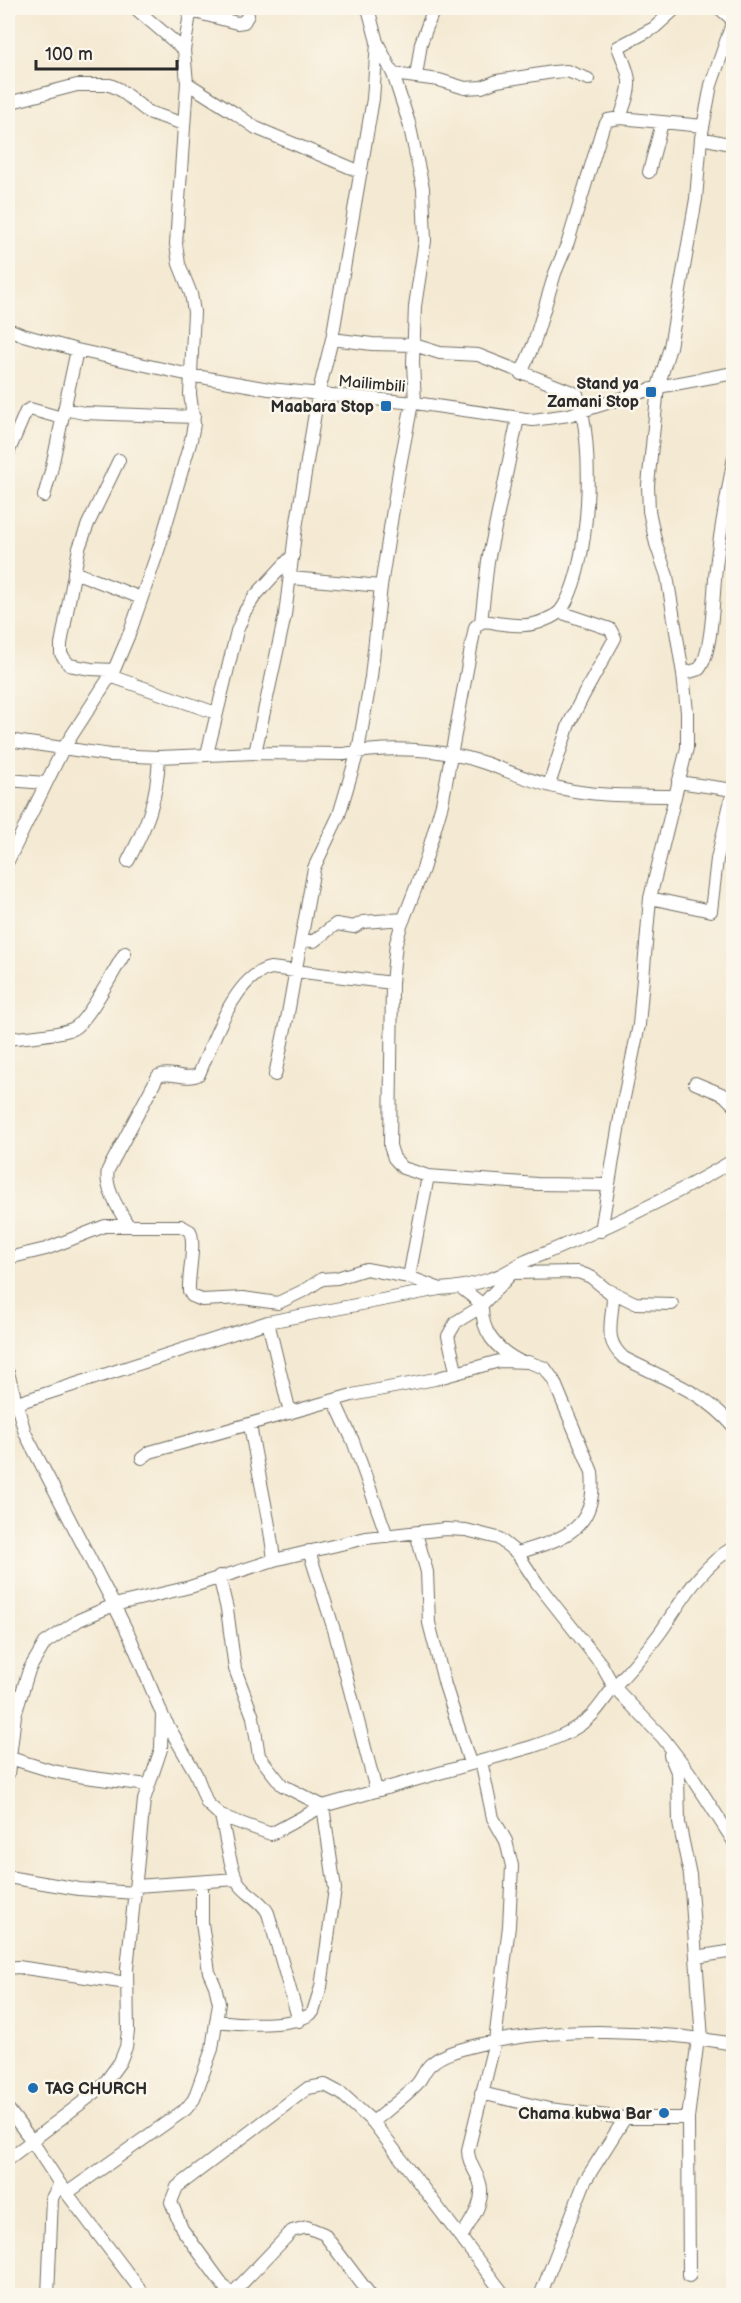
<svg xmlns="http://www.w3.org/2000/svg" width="741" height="2303" font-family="'Balsamiq Sans',sans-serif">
<rect width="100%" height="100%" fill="#fbf7ec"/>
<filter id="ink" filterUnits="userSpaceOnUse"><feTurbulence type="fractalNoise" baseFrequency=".0167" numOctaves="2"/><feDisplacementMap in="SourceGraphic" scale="12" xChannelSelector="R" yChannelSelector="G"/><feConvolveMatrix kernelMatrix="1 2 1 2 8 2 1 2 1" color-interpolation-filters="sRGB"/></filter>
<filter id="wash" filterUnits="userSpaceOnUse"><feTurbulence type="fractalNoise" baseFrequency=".008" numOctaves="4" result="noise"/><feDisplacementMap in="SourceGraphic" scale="24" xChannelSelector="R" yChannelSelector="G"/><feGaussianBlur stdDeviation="1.35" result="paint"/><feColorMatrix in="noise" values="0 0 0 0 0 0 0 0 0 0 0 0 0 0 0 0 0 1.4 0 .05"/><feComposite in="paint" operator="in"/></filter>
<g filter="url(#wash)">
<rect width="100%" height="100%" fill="#f4e9d2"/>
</g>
<g filter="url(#ink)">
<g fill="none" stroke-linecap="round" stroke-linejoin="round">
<g stroke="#716e65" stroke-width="14">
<path id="minor" d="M 135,8 L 184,50
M 368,8 L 377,42 L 393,74 L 409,123 L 423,188 L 425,241 L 415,306 L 413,363 L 415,403
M 719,8 L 734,21
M 191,11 L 237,23 L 244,22 L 248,15
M 393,74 L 439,80 L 465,88 L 482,87 L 497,81 L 553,72 L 567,71 L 588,79
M 416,77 L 421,43 L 434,8
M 187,83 L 236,114 L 256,128 L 361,172
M 8,103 L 77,85 L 110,85 L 119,89 L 148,112 L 184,124
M 620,118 C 633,81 632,83 618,47 L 654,28 L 676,8
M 701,138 L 734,145
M 649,172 L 662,123
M 8,329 L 23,335 L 77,350 L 190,375 L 269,389 L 415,403 L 533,420 L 569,415 L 658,387 L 734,373
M 332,339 L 372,344 L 414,345 L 440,353 L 478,355 L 577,394 C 595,441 591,569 561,610 C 558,614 550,618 545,620 C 529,628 512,625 496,623 C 492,622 486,621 482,622 C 479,623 477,625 475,627 L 442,804 L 423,869 L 401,926 L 396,943 L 392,983 L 390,1146 L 394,1158 L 403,1168 L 428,1176 L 537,1184 L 609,1185
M 521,374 L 534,343 L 555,273 L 568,242 L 602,130 L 608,120 L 620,118 L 703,126
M 64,409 L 84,413 L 194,417
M 8,453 L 26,411 L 30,409 L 62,418
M 44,496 L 51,471 L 77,350
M 74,572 L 141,598
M 291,578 L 381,586
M 481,622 L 488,561 L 518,418
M 114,670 L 91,669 L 69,665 L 61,654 L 61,644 L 79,548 L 88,524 L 119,460
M 683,674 L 699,669 C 714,652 713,583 717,559 C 721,525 728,491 734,457
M 110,676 L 216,713
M 8,740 L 110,755 L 159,757 L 255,753 L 344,754 C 390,746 441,748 485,763 C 511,772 537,784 564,789 C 599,797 638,795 674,796
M 255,753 L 285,615 L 295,534 L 318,395 L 332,339 L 373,99 L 377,42
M 207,754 L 237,631 L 245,611 L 255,596 L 293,555
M 8,780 L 45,783
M 678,782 L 734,790
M 549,785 L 569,724 L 583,696 L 615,638 L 610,629 L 560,612
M 8,861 L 63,749 L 114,670 L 130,632 L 159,548 L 191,440 L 194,424 L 190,394 L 194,312 L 191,294 L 179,264 L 176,244 L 187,83 L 184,50 L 191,8
M 128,861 C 148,823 157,800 159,757
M 650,898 L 711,911 L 717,859 L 734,787
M 301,940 L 314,941 L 336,924 L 354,927 L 363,922 L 404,919
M 8,1039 C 24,1037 57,1035 72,1029 C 87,1024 115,968 125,953
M 275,1075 L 287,1019 L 314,868 L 339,815 L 358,751 L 371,677 L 381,586 L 399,471 L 412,403
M 695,1083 L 724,1095 L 734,1105
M 128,1226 C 120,1210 104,1189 108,1170 L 158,1076 C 171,1070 187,1082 199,1074 C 213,1043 234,975 271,968 L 392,983
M 601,1231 L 621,1112 L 639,1025 L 650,898 L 687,748 L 687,712 L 683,674 L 667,576 L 656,544 L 649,511 L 648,485 L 658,387 L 670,347 L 696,199 L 701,138 L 711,85 L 733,21
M 8,1258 L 46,1249 L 105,1226 L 181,1226 L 190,1231 C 196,1244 188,1274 189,1291 L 192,1296 L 202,1300 L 243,1298 L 278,1303 L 307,1289 L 322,1279 L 337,1278 L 366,1269 L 409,1277 L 438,1288
M 512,1273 L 578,1272 L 591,1277 L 613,1295 C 613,1321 602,1339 624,1358 C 662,1378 705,1392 734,1427
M 409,1277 L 428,1176
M 460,1287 L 482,1304 C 481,1332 495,1348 519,1361
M 608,1290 L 635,1303 L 672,1304
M 268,1322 L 290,1413
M 456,1371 L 448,1336 L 456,1322 L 479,1308 L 513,1272
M 8,1373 L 25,1433 L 114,1605 L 79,1620 L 45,1643 L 29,1670 L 15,1715 L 8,1774
M 334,1400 L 353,1441 L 387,1536
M 8,1406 L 268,1322 L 439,1289 C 458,1288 476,1284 493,1278 C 505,1274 515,1266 526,1261 C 598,1232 667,1200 734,1160
M 250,1424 C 257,1470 269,1514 274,1560
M 142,1458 L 150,1452 L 352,1395 L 435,1379 L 499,1361 L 528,1362 L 545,1368 L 554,1381 L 592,1472 C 598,1530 563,1539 517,1553
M 416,1533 L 427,1572 L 429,1623 L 445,1685 L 470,1763
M 309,1551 L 335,1633 L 376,1790
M 162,1715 L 196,1774 L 207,1803 L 221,1816 L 271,1834 L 323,1806 L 531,1747 C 552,1740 575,1732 592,1715 C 600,1707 607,1695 615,1686 C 631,1668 648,1650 662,1630 C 683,1599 701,1566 734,1547
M 670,1755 L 678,1774 L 679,1823 L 690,1875 L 702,2039
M 10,1758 L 52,1771 L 85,1777 L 148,1785
M 221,1816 C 225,1833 230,1869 238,1882 C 246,1895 261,1899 268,1913 L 299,2021
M 8,1877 L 79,1889 L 135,1893
M 136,1886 L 237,1879
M 696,1957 L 734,1951
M 8,1968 L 18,1967 L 127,1983
M 217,2021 C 240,2024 296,2028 313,2012 L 321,1987 L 335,1889 L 323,1806 L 282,1785 L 259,1756 L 253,1717 L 235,1669 L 227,1609 L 219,1576
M 481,2093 L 549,2109 L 625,2118 L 688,2118
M 8,2109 L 32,2141 L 60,2184 L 145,2296
M 373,2122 C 387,2110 402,2099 415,2086 C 422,2080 424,2069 431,2064 C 443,2053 462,2049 477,2045 C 554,2026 656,2030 734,2044
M 8,2159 L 101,2088 L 120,2062 L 126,2047 L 128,2031 L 127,1969 L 144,1800 L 161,1749 L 162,1714 L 130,1637 L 114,1605 L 190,1587 L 274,1560 L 366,1538 L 445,1529 L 466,1530 L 498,1538 L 517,1553 L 537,1583 L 601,1664 L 614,1687 L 663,1738 L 689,1772 L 734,1842
M 67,2193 L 186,2109 L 194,2099 L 212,2049 L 219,2003 L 215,1986 L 209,1972 L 202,1923 L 202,1882
M 461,2237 C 471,2221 487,2200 479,2180 C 475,2170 468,2162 468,2150 L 495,2041 L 509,1926 L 512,1866 L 506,1841 L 493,1818 L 481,1761
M 689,2276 L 688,2118 L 698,2038
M 231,2295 L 292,2231 L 307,2227 L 324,2234 L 371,2296
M 48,2296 L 52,2198 L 60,2184
M 231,2296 L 182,2229 L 171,2202 L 177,2187 L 308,2088 L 325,2085 L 342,2094 L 373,2122 L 505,2296
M 540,2296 L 585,2181 L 625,2118"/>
</g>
<use href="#minor" stroke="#fff" stroke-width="12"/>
</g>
</g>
<g fill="#1f6fb2" stroke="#fbf7ec" stroke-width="2">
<rect x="645" y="386" width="12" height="12" rx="3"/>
<rect x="380" y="400" width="12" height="12" rx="3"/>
<circle cx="33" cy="2088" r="6"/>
<circle cx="664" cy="2113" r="6"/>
</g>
<g text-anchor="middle" stroke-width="5" stroke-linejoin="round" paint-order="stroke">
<g font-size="16" fill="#2b2b2b" stroke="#fbf7ec">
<text transform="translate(372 383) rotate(5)" y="6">Mailimbili</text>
</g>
<g font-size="16" font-weight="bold" fill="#2b2b2b" stroke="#fbf7ec" text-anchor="end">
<text x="639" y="389">Stand ya<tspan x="639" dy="18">Zamani Stop</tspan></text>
<text x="374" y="412">Maabara Stop</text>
<text x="45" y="2094" text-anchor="start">TAG CHURCH</text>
<text x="652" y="2119">Chama kubwa Bar</text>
</g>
</g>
<rect width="741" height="2303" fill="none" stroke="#fbf7ec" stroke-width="30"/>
<path d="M36 60v9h141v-9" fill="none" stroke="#2b2b2b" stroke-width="3"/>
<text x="45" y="60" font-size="18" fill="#2b2b2b" stroke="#fbf7ec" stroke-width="4.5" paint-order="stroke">100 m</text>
</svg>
